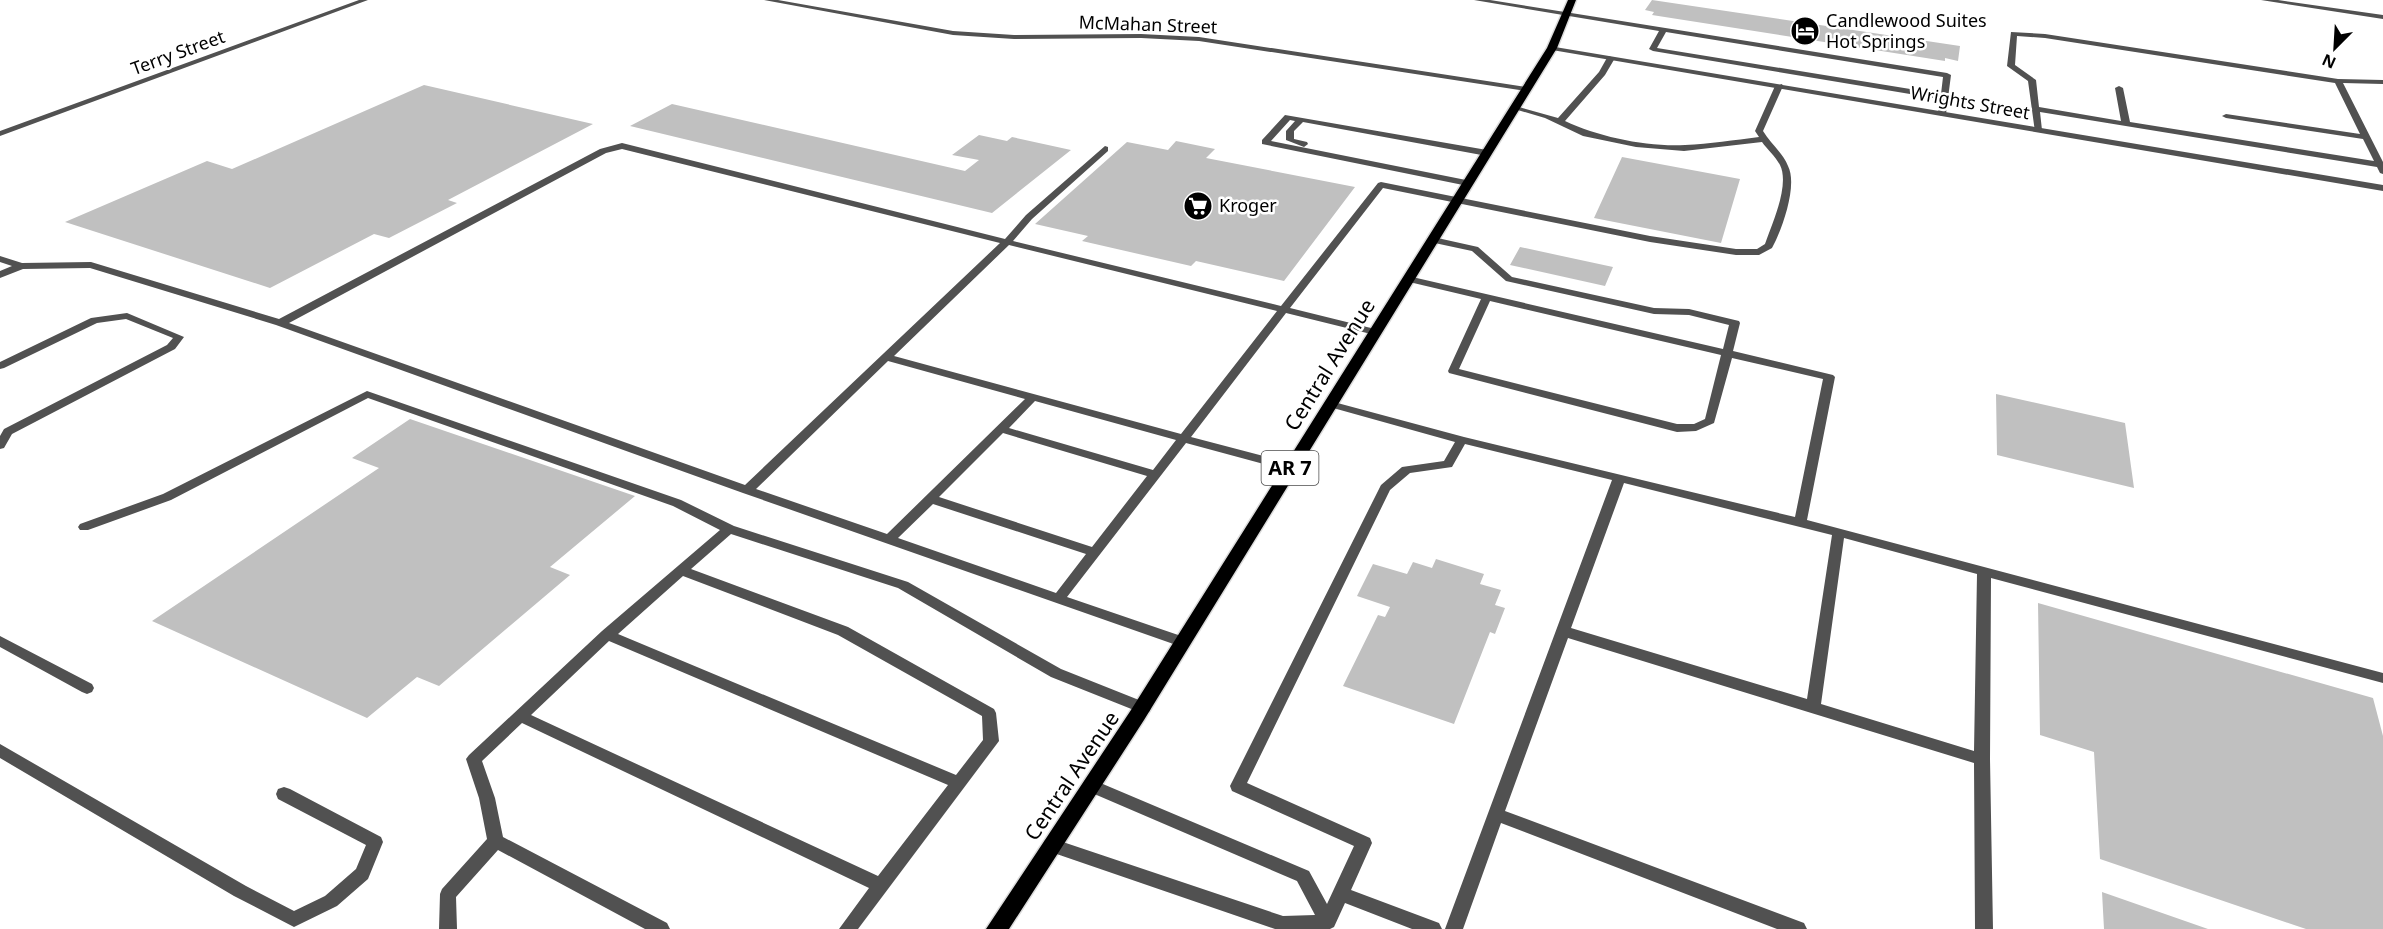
<svg xmlns="http://www.w3.org/2000/svg" width="2383" height="929" font-family="'Noto Sans',sans-serif">
<rect width="100%" height="100%" fill="#fff"/>
<path fill="#c0c0c0" d="M 1652,0 L 1960,46 L 1958,61 L 1945,58 L 1945,61 L 1652,15 L 1654,12 L 1645,10 Z
M 424,85 L 593,124 L 448,200 L 457,203 L 389,238 L 374,234 L 270,288 L 65,222 L 207,161 L 232,169 Z
M 672,104 L 965,171 L 979,160 L 952,155 L 979,135 L 1007,141 L 1012,137 L 1071,150 L 992,213 L 630,126 Z
M 1176,141 L 1215,149 L 1206,158 L 1355,187 L 1284,281 L 1196,261 L 1191,266 L 1082,241 L 1088,236 L 1035,224 L 1127,142 L 1168,150 Z
M 1622,157 L 1740,179 L 1721,243 L 1594,218 Z
M 1520,247 L 1613,267 L 1605,286 L 1510,265 Z
M 1996,394 L 2125,423 L 2134,488 L 1997,455 Z
M 410,419 L 635,496 L 550,567 L 570,575 L 439,686 L 417,677 L 367,718 L 152,621 L 379,468 L 352,458 Z
M 1436,559 L 1484,574 L 1480,584 L 1501,590 L 1495,605 L 1505,608 L 1495,634 L 1490,632 L 1454,724 L 1343,686 L 1378,615 L 1385,617 L 1390,607 L 1357,596 L 1373,564 L 1407,574 L 1413,562 L 1432,568 Z
M 2038,603 L 2373,698 L 2383,736 L 2383,929 L 2306,929 L 2100,859 L 2094,752 L 2040,735 Z
M 2102,892 L 2208,929 L 2104,929 Z"/>
<g fill="none" stroke-linecap="round" stroke-linejoin="round">
<g stroke="#dbdbdb" stroke-width="3">
<path id="primary" d="M 1568,0 L 1576,0 L 1557,48 L 1144,720 L 1009,929 L 986,929 L 1131,710 L 1547,48 Z"/>
</g>
<path fill="#515151" fill-rule="evenodd" d="M 1474,0 L 1490,0 L 1947,73 L 1951,75 L 1946,114 L 1942,116 L 1938,114 L 1940,99 L 1653,51 L 1649,49 L 1659,31 ZM 1666,32 L 1943,77 L 1941,94 L 1657,48 Z
M 2011,32 L 2045,34 L 2338,79 L 2383,80 L 2383,84 L 2343,83 L 2383,162 L 2383,174 L 2380,173 L 2377,167 L 2040,112 L 2042,130 L 2035,132 L 2028,81 L 2007,66 ZM 2017,36 L 2045,38 L 2335,83 L 2360,134 L 2226,114 L 2222,116 L 2226,118 L 2363,139 L 2374,161 L 2130,122 L 2123,88 L 2119,86 L 2115,88 L 2121,121 L 2039,107 L 2036,80 L 2015,65 Z
M 1608,56 L 1615,58 L 1605,75 L 1565,121 C 1599,137 1646,147 1685,145 C 1710,144 1734,140 1759,137 L 1755,131 L 1775,86 L 1782,84 L 1783,86 L 1763,131 C 1770,143 1783,153 1788,166 C 1798,185 1782,230 1772,248 L 1759,255 L 1736,255 L 1650,242 L 1383,188 L 1290,308 L 1379,330 L 1380,332 L 1379,334 L 1375,335 L 1286,313 L 1191,437 L 1294,464 L 1296,467 L 1294,470 L 1290,471 L 1186,443 L 1067,597 L 1187,638 L 1189,642 L 1187,646 L 1182,647 L 743,493 L 276,325 L 90,268 L 23,269 L 0,278 L 0,271 L 12,266 L 0,262 L 0,256 L 22,263 L 91,262 L 279,319 L 600,149 L 622,143 L 1005,239 L 1026,215 L 1105,146 L 1108,147 L 1108,151 L 1032,219 L 1013,241 L 1281,306 L 1378,183 L 1381,182 L 1650,236 L 1736,249 L 1757,249 L 1765,244 C 1772,224 1790,185 1780,165 C 1775,156 1767,149 1762,142 L 1684,151 L 1636,147 L 1583,136 L 1545,118 L 1511,108 L 1515,106 L 1558,118 L 1599,72 ZM 622,149 L 1000,243 L 745,485 L 289,323 L 606,153 ZM 1009,245 L 1277,311 L 1181,434 L 894,356 ZM 888,361 L 1025,399 L 887,534 L 756,489 ZM 1035,401 L 1176,440 L 1153,470 L 1009,428 ZM 1003,433 L 1147,476 L 1092,547 L 939,497 ZM 933,504 L 1086,554 L 1056,593 L 898,538 Z
M 1285,115 L 1487,150 L 1491,153 L 1487,156 L 1303,122 L 1294,131 L 1294,139 L 1307,142 L 1308,144 L 1304,147 L 1286,140 L 1286,131 L 1295,121 L 1290,120 L 1271,141 L 1471,181 L 1472,183 L 1468,186 L 1262,144 L 1262,140 Z
M 1433,237 L 1478,247 L 1512,277 L 1654,308 L 1689,309 L 1739,321 L 1740,323 L 1733,351 L 1833,375 L 1835,377 L 1807,520 L 2383,673 L 2383,683 L 1991,578 L 1990,759 L 1993,929 L 1975,929 L 1974,763 L 1568,638 L 1505,811 L 1804,923 L 1807,929 L 1777,929 L 1501,823 L 1463,929 L 1445,929 L 1612,480 L 1465,444 L 1452,467 L 1410,473 L 1390,490 L 1247,783 L 1370,838 L 1372,843 L 1351,890 L 1439,923 L 1442,929 L 1412,929 L 1345,903 L 1334,927 L 1330,929 L 1275,929 L 1045,850 L 1043,845 L 1045,840 L 1051,838 L 1283,916 L 1315,915 L 1297,881 L 1085,790 L 1083,785 L 1085,780 L 1091,779 L 1309,871 L 1327,904 L 1354,846 L 1232,791 L 1230,786 L 1381,485 L 1402,467 L 1444,461 L 1455,442 L 1326,406 L 1324,404 L 1326,402 L 1330,401 L 1464,437 L 1795,517 L 1823,379 L 1732,358 L 1714,423 L 1696,431 L 1677,432 L 1449,373 L 1448,371 L 1481,299 L 1405,281 L 1405,277 L 1408,276 L 1723,349 L 1729,325 L 1689,315 L 1654,314 L 1506,281 L 1472,251 L 1430,242 L 1430,238 ZM 1490,301 L 1721,355 L 1705,419 L 1694,424 L 1677,424 L 1459,369 ZM 1624,483 L 1832,535 L 1807,699 L 1571,628 ZM 1844,538 L 1977,574 L 1974,751 L 1821,704 Z
M 127,313 L 184,337 L 175,349 L 12,434 L 4,448 L 0,449 L 0,436 L 4,429 L 167,345 L 173,338 L 126,319 L 97,323 L 4,368 L 0,369 L 0,362 L 91,318 Z
M 367,391 L 681,500 L 734,526 L 908,582 L 1061,669 L 1149,704 L 1151,708 L 1149,712 L 1144,714 L 1051,677 L 898,588 L 731,534 L 691,569 L 848,627 L 994,709 L 996,713 L 999,741 L 858,929 L 839,929 L 869,888 L 522,723 L 482,761 L 495,798 L 503,837 L 667,923 L 670,929 L 645,929 L 498,850 L 456,897 L 457,929 L 439,929 L 440,894 L 442,889 L 487,839 L 479,798 L 466,759 L 469,755 L 602,631 L 720,530 L 673,506 L 368,398 L 171,500 L 88,530 L 80,530 L 78,527 L 80,524 L 163,494 ZM 683,576 L 838,635 L 982,716 L 983,740 L 956,775 L 618,634 ZM 609,641 L 948,785 L 878,876 L 531,715 Z
M 0,636 L 92,684 L 94,688 L 92,692 L 87,694 L 82,692 L 0,647 Z
M 0,744 L 246,886 L 294,911 L 325,896 L 356,869 L 366,845 L 278,799 L 276,794 L 278,789 L 284,787 L 290,789 L 381,837 L 383,842 L 368,879 L 337,906 L 294,927 L 234,896 L 0,758 Z"/>
<path fill="#515151" fill-rule="evenodd" d="M 359,0 L 368,0 L 0,136 L 0,131 Z
M 764,0 L 778,0 L 953,31 L 1014,35 L 1141,34 L 1199,37 L 1526,87 L 1530,89 L 1526,91 L 1199,41 L 1141,38 L 1014,39 L 953,35 Z
M 2261,0 L 2278,0 L 2383,15 L 2383,19 Z
M 1549,46 L 2383,185 L 2383,191 L 1552,50 L 1549,50 Z"/>
<use href="#primary" fill="#000" fill-rule="evenodd"/>
</g>
<defs>
<g id="hotel-disc" transform="scale(1.5)"><circle r="9.5" fill="#000" stroke="#fff"/><path d="M-6-4.5h1.5V1H6V5H4.5V3h-9V5H-6ZM-4 0a1.8 1.8 0 1 1 3.6 0ZM.5 0V-2.5h3Q6-2.5 6 0Z" fill="#fff"/></g>
<g id="supermarket-disc" transform="scale(1.5)"><circle r="9.5" fill="#000" stroke="#fff"/><path d="M-6-5.5h2.5l.6 2H6L4.5 2H-2.5L-4.4-4H-6ZM-1.5 3.2a1.3 1.3 0 1 0 .1 0ZM3 3.2a1.3 1.3 0 1 0 .1 0Z" fill="#fff"/></g>
</defs>
<g fill-rule="evenodd">
<use href="#hotel-disc" x="1805" y="31"/>
<use href="#supermarket-disc" x="1198" y="206"/>
</g>
<g text-anchor="middle" stroke-width="5" stroke-linejoin="round" paint-order="stroke">
<g font-size="18" fill="#000" stroke="#fff" text-anchor="start">
<text x="1826" y="27">Candlewood Suites<tspan x="1826" dy="21">Hot Springs</tspan></text>
<text x="1219" y="212">Kroger</text>
</g>
<g font-size="18" fill="#000" stroke="#fff">
<text transform="translate(1148 25) rotate(2)" y="6">McMahan Street</text>
<text transform="translate(178 53) rotate(-20)" y="6">Terry Street</text>
<text transform="translate(1970 103) rotate(10)" y="6">Wrights Street</text>
</g>
<rect fill="#fff" stroke="#4c4c4c" stroke-width="1.5" x="1261.5" y="451" width="57" height="34" rx="4.5"/>
<g font-size="20" font-weight="bold" fill="#000">
<text x="1290" y="475">AR 7</text>
</g>
<g font-size="21" fill="#000" stroke="#fff">
<text transform="translate(1330 365) rotate(-58)" y="7">Central Avenue</text>
<text transform="translate(1072 776) rotate(-56)" y="7">Central Avenue</text>
</g>
</g>
<g transform="translate(2335 48) rotate(204)" stroke="#ffffff" stroke-width="4.5" paint-order="stroke">
<path d="M0-4.5L10 22L0 15L-10 22Z" fill="#000000"/>
<text y="-9" font-size="16" font-weight="bold" text-anchor="middle" fill="#000000">N</text>
</g>
</svg>
